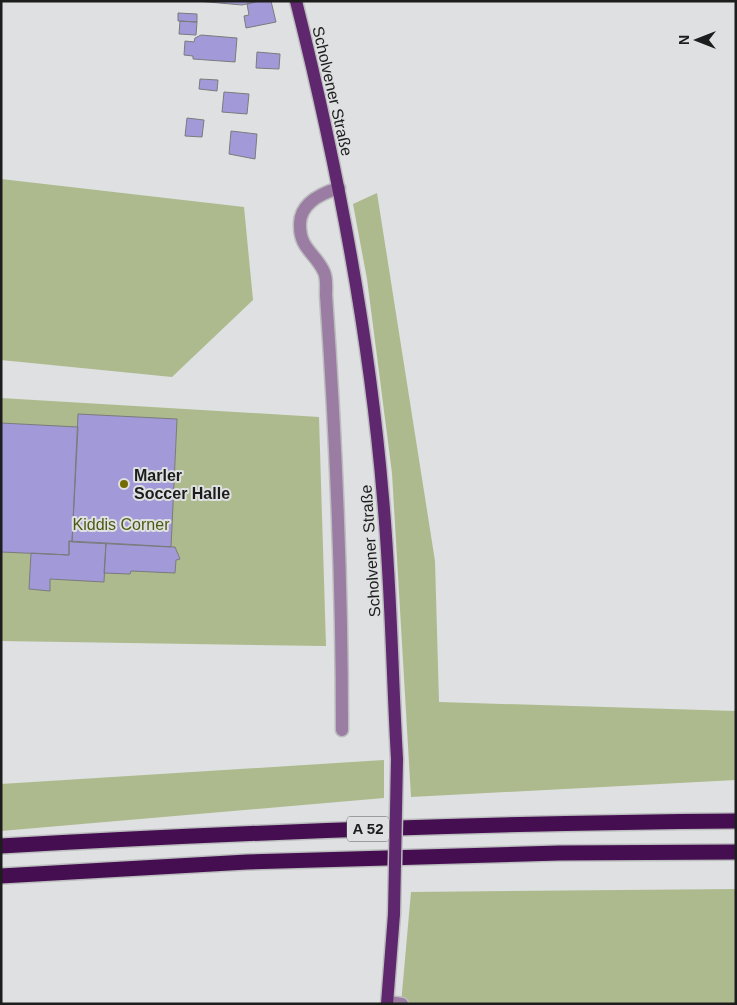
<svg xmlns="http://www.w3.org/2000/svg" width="737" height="1005" font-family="Arial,sans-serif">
<rect width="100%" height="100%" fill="#dfe0e1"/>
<path fill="#adba8d" d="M 1,179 L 244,207 L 253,300 L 172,377 L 1,360 Z
M 377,193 L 435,561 L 439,702 L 736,711 L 736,780 L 411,797 L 392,473 L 367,279 L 353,204 Z
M 1,398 L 319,417 L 326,646 L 1,641 Z
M 384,760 L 384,798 L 1,831 L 1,784 Z
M 736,889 L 736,1004 L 401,1004 L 411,892 Z"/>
<path fill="#a199d8" stroke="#7b7b7c" d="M 197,1 L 259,1 L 242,5 Z
M 259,1 L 271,1 L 276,22 L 246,28 L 244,16 L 249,15 L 247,4 Z
M 178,13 L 197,14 L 197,22 L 178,21 Z
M 180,21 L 197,22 L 196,35 L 179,34 Z
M 201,35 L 237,38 L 235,62 L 193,59 L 193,56 L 184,55 L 185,41 L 194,42 L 195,38 Z
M 257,52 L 280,54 L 279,69 L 256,68 Z
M 200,79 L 218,80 L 217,91 L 199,89 Z
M 224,92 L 249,94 L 247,114 L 222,112 Z
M 187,118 L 204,120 L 202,137 L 185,136 Z
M 231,131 L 257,134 L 255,159 L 229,154 Z
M 78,414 L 177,419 L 171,547 L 72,542 Z
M 1,423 L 78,427 L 72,542 L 69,541 L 69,555 L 1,552 Z
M 69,541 L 106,543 L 104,582 L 50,579 L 50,591 L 29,589 L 31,553 L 69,555 Z
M 106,543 L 175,547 L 180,559 L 176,560 L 175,573 L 131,571 L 130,574 L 104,573 Z"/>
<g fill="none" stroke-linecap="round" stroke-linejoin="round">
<g stroke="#bcbdbe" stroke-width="15">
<path id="minor" d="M 339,188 C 322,193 301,203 300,223 C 299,249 315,252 324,272 C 327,278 326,288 326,295 C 336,440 342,585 342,730
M 388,1002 L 402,1004"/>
</g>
<g stroke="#bcbdbe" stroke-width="15">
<path id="major" d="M 296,1 C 337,164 369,330 383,498 C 391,585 392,672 397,759
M 387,1004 L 394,914"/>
</g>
<g stroke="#bcbdbe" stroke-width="18">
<path id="highway" d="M 1,846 C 246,832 491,823 736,821
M 1,876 L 247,862 L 559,853 L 736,852"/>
</g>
<use href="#minor" stroke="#9b7ca3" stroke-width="12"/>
<use href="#major" stroke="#5f276d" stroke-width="12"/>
<use href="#highway" stroke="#440e50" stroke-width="15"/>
<g stroke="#bcbdbe" stroke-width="15" stroke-linecap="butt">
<path id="major-bridge" d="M 394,914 L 397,759"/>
</g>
<use href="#major-bridge" stroke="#5f276d" stroke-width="12"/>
</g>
<circle fill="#756b04" stroke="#dfe0e1" stroke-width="2" cx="124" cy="484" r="5"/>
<g text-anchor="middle" stroke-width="4" stroke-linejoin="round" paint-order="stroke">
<rect fill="#dfe0e1" stroke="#575858" stroke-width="1" x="347" y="816.5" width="42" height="25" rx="4"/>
<g font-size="15" font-weight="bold" fill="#1d1d1d">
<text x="368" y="834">A 52</text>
</g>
<g font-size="16" fill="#1d1d1d" stroke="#dfe0e1">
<text transform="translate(333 91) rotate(77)" y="6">Scholvener Straße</text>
<text transform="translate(370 551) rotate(-94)" y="6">Scholvener Straße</text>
</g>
<g font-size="16" font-weight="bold" fill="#1d1d1d" stroke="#dfe0e1" text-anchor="start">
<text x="134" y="481">Marler<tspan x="134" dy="18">Soccer Halle</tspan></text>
</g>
<g font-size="16" fill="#4c5b12" stroke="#dfe0e1">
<text x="121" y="530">Kiddis Corner</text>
</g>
</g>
<rect width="737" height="1005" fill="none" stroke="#1d1d1d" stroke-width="5"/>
<g transform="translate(697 40) rotate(270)" stroke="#dfe0e1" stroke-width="4" paint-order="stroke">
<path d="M0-4L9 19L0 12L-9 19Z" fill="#1d1d1d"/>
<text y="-8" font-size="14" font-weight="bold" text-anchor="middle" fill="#1d1d1d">N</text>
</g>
</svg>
